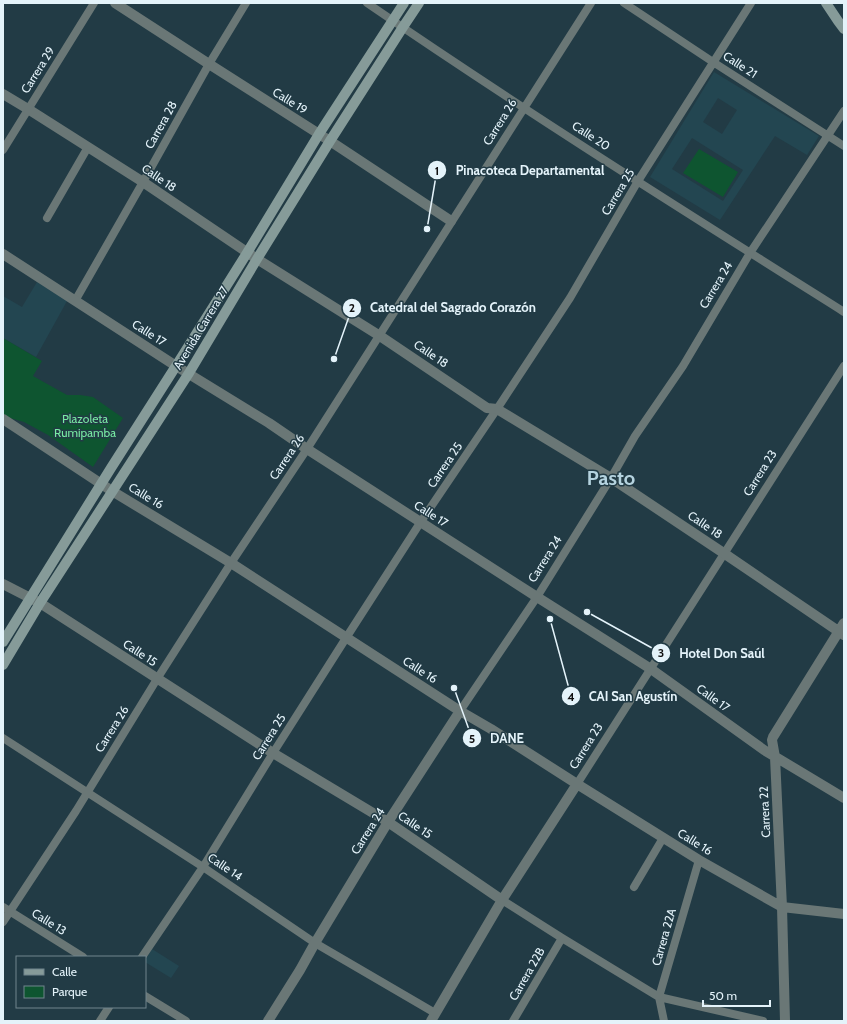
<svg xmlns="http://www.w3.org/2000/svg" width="847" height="1024" font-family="Cabin,sans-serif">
<rect width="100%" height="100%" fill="#223b45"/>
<path fill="#234651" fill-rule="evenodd" d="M 714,72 L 819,136 L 807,155 L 775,136 L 720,220 L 650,177 ZM 718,98 L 737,110 L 722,134 L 703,122 ZM 692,138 L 743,170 L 723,201 L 672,169 Z
M 37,282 L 67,301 L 36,357 L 3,338 L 3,296 L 22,307 Z
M 152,949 L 179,966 L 171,978 L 145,962 L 145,960 Z"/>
<path fill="#0e5530" d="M 699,149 L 738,172 L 723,197 L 683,173 Z
M 3,338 L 42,361 L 33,376 L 67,395 L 80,395 L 93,397 L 123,418 L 93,467 L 48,435 L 24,422 L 3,416 Z"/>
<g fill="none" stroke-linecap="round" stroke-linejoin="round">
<path stroke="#6a7776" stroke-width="8" d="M 367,3 C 523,110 684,211 844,312
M 624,3 L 713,62 L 844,146
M 3,150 L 94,3
M 47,218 L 88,147
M 75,301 L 143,182 L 209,64 L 246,3
M 460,711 L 537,597 L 611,478 L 635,436 L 683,366 L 750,253 L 844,111
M 3,738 L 203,867 L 315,943 L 435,1013
M 577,784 L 844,366
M 634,887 L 663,838
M 502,900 L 562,938 L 659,997 L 763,1021
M 3,907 L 83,957
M 3,922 L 76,811 L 157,679 L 231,563 L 307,449 L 591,3
M 142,957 L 203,867 L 273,753 L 346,638 L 420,523 L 497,409 L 570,298 L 638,181 L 751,3
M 145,996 L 186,1021
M 100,1021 L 109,1007
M 513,1021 L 562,938
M 664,1021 L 659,997 L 699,860"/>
<path stroke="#6a7776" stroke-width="10" d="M 115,3 L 209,64 L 330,141 L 451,221
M 3,94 L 28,109 L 143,182 L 257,259 L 380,336 L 487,408 L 497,409 L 611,478 L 725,554 L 844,635
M 3,254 L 176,366 L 269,423 L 307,449 L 537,597 L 651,669 L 764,750 L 844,798
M 3,419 L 112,491 L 231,563 L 460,711 L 491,729 L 577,784 L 699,860 L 782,907 L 844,914
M 3,584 L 40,603 L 273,753 L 388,822 L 502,900
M 268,1021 L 300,970 L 315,943 L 388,822 L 460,711
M 431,1021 L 502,900 L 577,784
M 785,1021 L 782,907 L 775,757 L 772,740 L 773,737 L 844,623"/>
<path stroke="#869b99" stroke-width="10" d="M 826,3 L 838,21 L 844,29
M 3,642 L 111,468 L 176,366 L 247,253 L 319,134 L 404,3
M 3,665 L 40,603 L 189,373 L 257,259 L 330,141 L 403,27 L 419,3"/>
</g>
<g text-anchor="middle" stroke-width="3" stroke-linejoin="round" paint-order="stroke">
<g font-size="12" fill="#e4f3fa" stroke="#223b45">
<text transform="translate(740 65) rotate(33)" y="4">Calle 21</text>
<text transform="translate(38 70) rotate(-58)" y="4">Carrera 29</text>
<text transform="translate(290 101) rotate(32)" y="4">Calle 19</text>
<text transform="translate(500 122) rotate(-58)" y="4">Carrera 26</text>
<text transform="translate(161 125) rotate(-61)" y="4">Carrera 28</text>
<text transform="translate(591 136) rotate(33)" y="4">Calle 20</text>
<text transform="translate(159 178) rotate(34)" y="4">Calle 18</text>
<text transform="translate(618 192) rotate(-59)" y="4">Carrera 25</text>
<text transform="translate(716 285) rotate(-59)" y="4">Carrera 24</text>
<text transform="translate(201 328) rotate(-59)" y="4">Avenida Carrera 27</text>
<text transform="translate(149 333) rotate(33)" y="4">Calle 17</text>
<text transform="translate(431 354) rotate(34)" y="4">Calle 18</text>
<text transform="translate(287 457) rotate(-56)" y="4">Carrera 26</text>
<text transform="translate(445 465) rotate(-56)" y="4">Carrera 25</text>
<text transform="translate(760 473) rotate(-58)" y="4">Carrera 23</text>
<text transform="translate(146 496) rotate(31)" y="4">Calle 16</text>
<text transform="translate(431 514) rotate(33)" y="4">Calle 17</text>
<text transform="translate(705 525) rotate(34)" y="4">Calle 18</text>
<text transform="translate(545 559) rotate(-58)" y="4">Carrera 24</text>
<text transform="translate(140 653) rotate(33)" y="4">Calle 15</text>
<text transform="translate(420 670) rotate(33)" y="4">Calle 16</text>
<text transform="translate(713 698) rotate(36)" y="4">Calle 17</text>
<text transform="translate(112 729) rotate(-58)" y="4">Carrera 26</text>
<text transform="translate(269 737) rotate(-58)" y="4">Carrera 25</text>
<text transform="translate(586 746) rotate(-58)" y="4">Carrera 23</text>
<text transform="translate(765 812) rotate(-93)" y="4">Carrera 22</text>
<text transform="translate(415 825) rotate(34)" y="4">Calle 15</text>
<text transform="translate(368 831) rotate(-58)" y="4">Carrera 24</text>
<text transform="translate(695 842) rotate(32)" y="4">Calle 16</text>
<text transform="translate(225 867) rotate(34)" y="4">Calle 14</text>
<text transform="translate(49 922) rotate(32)" y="4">Calle 13</text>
<text transform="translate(664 937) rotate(-74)" y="4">Carrera 22A</text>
<text transform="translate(527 974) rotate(-60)" y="4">Carrera 22B</text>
</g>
<g font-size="12" fill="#78eaa3" stroke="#223b45">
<text x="85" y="423">Plazoleta<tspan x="85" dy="14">Rumipamba</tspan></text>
</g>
<g font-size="20" font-weight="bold" fill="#b5d3df" stroke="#223b45">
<text x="611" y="485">Pasto</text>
</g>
</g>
<path fill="none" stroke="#e4f3fa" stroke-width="1.5" d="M427 229L437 170M334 359L352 308M587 612L661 653M550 619L571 696M454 688L472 738"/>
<g fill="#e4f3fa" stroke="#223b45" stroke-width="1.5">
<circle cx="427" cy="229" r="4"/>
<circle cx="334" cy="359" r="4"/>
<circle cx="587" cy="612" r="4"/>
<circle cx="550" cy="619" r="4"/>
<circle cx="454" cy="688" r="4"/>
<circle cx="437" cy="170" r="10"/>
<circle cx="352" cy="308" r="10"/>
<circle cx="661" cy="653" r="10"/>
<circle cx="571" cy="696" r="10"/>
<circle cx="472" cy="738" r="10"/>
</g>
<g font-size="12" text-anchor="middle" font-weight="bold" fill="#111">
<text x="437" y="175">1</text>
<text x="352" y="312">2</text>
<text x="661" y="657">3</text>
<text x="571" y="701">4</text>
<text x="472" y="743">5</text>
</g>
<g font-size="13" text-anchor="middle" font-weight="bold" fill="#e4f3fa" stroke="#223b45" stroke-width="3" stroke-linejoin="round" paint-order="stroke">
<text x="530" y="175">Pinacoteca Departamental</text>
<text x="453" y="312">Catedral del Sagrado Corazón</text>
<text x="722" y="658">Hotel Don Saúl</text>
<text x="633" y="701">CAI San Agustín</text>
<text x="507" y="743">DANE</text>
</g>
<rect width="847" height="1024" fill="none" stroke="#e4f3fa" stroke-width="8"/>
<rect x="16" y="956" width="130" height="52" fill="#223b45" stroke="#70858d"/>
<rect x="24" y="969" width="20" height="6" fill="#869b99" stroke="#70858d"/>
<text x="52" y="976" font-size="12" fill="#e4f3fa">Calle</text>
<rect x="24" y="986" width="20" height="12" fill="#0e5530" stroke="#70858d"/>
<text x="52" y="996" font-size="12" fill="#e4f3fa">Parque</text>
<path d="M703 1000v6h67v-6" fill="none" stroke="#e4f3fa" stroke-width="2"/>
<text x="709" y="1000" font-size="12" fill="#e4f3fa" stroke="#223b45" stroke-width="3" paint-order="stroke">50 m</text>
</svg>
